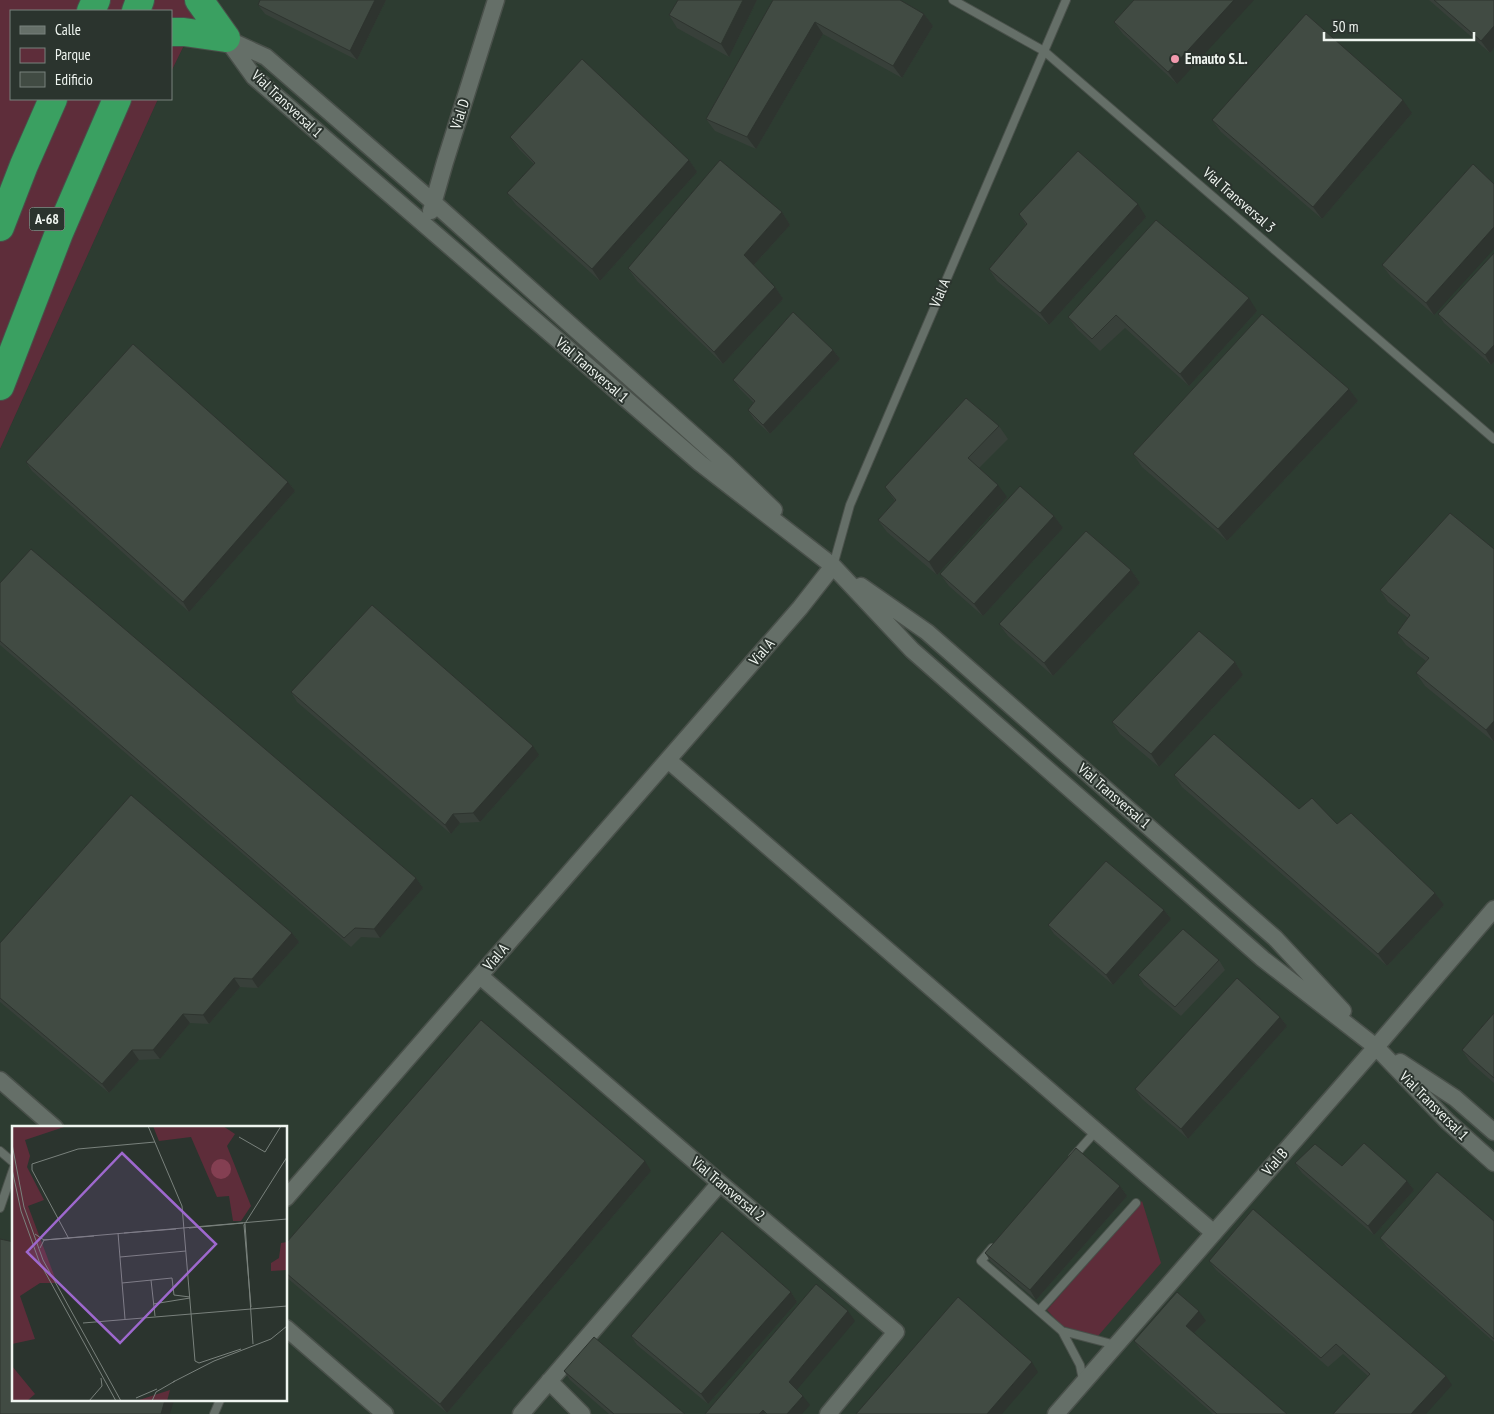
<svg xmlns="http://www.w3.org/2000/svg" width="1494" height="1414" font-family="'PT Sans Narrow',sans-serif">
<rect width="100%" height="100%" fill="#2b342e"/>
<path fill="#2d3c31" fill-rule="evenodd" d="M 206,0 L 1494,0 L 1494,1414 L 0,1414 L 0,449 L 158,99 L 171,99 L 171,72 ZM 14,1128 L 286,1128 L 286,1400 L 14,1400 Z"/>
<path fill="#5e2d3a" d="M 0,0 L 206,0 L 171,72 L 171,11 L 11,11 L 11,99 L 158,99 L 0,449 Z
M 1142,1201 L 1161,1263 L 1098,1336 L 1062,1326 L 1047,1310 Z"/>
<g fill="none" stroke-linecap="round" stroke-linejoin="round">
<g stroke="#49504a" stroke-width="10">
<path id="service" d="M 953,0 L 1044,51 L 1494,439
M 833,566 L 850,505 L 1066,0
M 0,1151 L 14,1163
M 1073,1157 L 1096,1131
M 0,1208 L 14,1167
M 992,1248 L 981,1261 L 1062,1331 L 1080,1365 L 1083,1380
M 1039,1311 L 1136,1203
M 1062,1331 L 1116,1345
M 214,1414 L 220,1400"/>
</g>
<g stroke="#49504a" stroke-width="19">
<path id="minor" d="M 226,38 L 254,77 L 700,463 L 833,566 L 912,650 L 1263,959 L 1376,1047 L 1447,1121 L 1494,1163
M 227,39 L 266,57 L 433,202 L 726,464 L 774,510
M 431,211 L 445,162 L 496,0
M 861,586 L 927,632 L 1275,938 L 1343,1011
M 668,760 L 1214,1233
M 480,976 L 720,1183 L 896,1332 L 828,1414
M 1400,1062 L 1455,1098 L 1494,1132
M 0,1080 L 55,1128
M 286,1198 L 800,608 L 833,566
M 286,1328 L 385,1414
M 549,1381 L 582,1414
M 521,1414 L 720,1183
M 1056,1414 L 1376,1047 L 1494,909"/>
</g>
<g stroke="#49504a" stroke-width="30">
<path id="motorway" d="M 199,0 L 226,38
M 91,11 L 96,0
M 136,11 L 140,0
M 171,32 L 184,32 L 226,38
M 0,227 L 24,165 L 53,99
M 0,386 L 59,233 L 117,99"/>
</g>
<use href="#service" stroke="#656f68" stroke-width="8"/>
<use href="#minor" stroke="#656f68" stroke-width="16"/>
<use href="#motorway" stroke="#3aa061" stroke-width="28"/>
</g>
<path fill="#38403a" d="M 260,0 L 386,0 L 357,60 L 265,14 L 258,5 Z
M 678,0 L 757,0 L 729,57 L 677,28 L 669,15 Z
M 773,0 L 924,14 L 933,26 L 902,78 L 823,34 L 756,149 L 715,131 L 706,119 Z
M 1134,0 L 1177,84 L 1123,34 L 1114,22 Z
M 1429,0 L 1494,0 L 1494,48 L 1490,53 Z
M 1412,113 L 1322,219 L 1221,132 L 1212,120 Z
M 510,137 L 689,160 L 697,172 L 600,281 L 516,205 L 507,193 L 534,164 L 519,149 Z
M 1473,164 L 1434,315 L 1391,277 L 1382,265 Z
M 782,212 L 790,225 L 754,265 L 775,287 L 783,299 L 723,364 L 637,281 L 628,268 Z
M 1019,214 L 1146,217 L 1049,325 L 997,281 L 989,269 L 1026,225 Z
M 1494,253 L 1494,362 L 1491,365 L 1444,323 L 1438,314 Z
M 1257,311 L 1189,386 L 1125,328 L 1100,351 L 1077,329 L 1068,317 Z
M 833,350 L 840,359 L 770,434 L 754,419 L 748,410 L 754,403 L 740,389 L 733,380 Z
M 1349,389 L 1358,401 L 1227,541 L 1142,467 L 1133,454 Z
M 999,426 L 1008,439 L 979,468 L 1007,497 L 937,575 L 887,532 L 878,520 L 895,501 L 885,487 Z
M 26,462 L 288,482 L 295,491 L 189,612 L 32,471 Z
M 1054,516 L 1063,528 L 983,616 L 949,586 L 940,574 Z
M 1494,549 L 1494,742 L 1425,686 L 1416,673 L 1426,661 L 1406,645 L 1397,633 L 1408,618 L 1388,602 L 1380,590 Z
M 1131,570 L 1140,583 L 1053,676 L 1008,636 L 999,624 Z
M 0,583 L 416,878 L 423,888 L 380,938 L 361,937 L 351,947 L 0,645 Z
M 1235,662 L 1243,675 L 1159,767 L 1120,734 L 1112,722 Z
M 291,692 L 539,755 L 480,822 L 460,823 L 451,834 L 297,702 Z
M 1174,775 L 1299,809 L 1435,893 L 1444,905 L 1387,966 L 1182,787 Z
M 1164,910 L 1171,919 L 1113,985 L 1054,934 L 1048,925 Z
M 292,933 L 299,942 L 258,988 L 240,987 L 209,1024 L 190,1023 L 160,1059 L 139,1060 L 109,1093 L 0,1002 L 0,943 Z
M 1219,960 L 1225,970 L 1181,1016 L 1144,985 L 1138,975 Z
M 1494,1013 L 1494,1083 L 1470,1062 L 1462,1050 Z
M 1280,1017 L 1287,1026 L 1188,1139 L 1142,1099 L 1135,1089 Z
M 1295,1163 L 1342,1166 L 1407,1181 L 1414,1190 L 1374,1235 L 1302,1173 Z
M 651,1171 L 447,1413 L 286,1277 L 286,1243 Z
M 1120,1186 L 1127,1196 L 1036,1300 L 991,1262 L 985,1253 Z
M 1494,1221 L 1494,1342 L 1387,1247 L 1380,1238 Z
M 1209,1261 L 1452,1385 L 1368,1376 L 1343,1354 L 1328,1367 L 1216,1270 Z
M 791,1292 L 797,1302 L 708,1404 L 637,1345 L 631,1336 Z
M 1206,1321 L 1194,1333 L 1287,1414 L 1213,1414 L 1141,1350 L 1134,1341 Z
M 564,1371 L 685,1414 L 609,1414 L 570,1380 Z"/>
<path fill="#2e342f" d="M 375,0 L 386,0 L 357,60 L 350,51 Z
M 743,0 L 757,0 L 729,57 L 721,44 Z
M 1234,0 L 1254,0 L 1177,84 L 1168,72 Z
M 924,14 L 933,26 L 902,78 L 893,66 Z
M 815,22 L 823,34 L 756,149 L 747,137 Z
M 1494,26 L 1494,48 L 1490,53 L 1481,41 Z
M 1403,100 L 1412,113 L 1322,219 L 1313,207 Z
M 689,160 L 697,172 L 600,281 L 592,269 Z
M 1138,204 L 1146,217 L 1049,325 L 1040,313 Z
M 782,212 L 790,225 L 752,267 L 744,255 Z
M 1494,227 L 1494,249 L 1434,315 L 1426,303 Z
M 775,287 L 783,299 L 723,364 L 714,352 Z
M 1249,298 L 1257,311 L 1189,386 L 1180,374 Z
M 1494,345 L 1494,362 L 1491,365 L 1485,355 Z
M 833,350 L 840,359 L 770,434 L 763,425 Z
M 1349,389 L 1358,401 L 1227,541 L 1218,529 Z
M 288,482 L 295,491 L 189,612 L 183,602 Z
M 998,485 L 1007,497 L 937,575 L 929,562 Z
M 1054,516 L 1063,528 L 983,616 L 974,604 Z
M 1131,570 L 1140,583 L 1053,676 L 1044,663 Z
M 1235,662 L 1243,675 L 1159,767 L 1151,754 Z
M 1494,721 L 1494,742 L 1486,730 Z
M 533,746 L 539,755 L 480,822 L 473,813 Z
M 453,814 L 460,823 L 451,834 L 445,825 Z
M 416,878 L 423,888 L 380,938 L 374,929 Z
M 1435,893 L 1444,905 L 1387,966 L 1378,954 Z
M 1164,910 L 1171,919 L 1113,985 L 1106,975 Z
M 292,933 L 299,942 L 258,988 L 252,979 Z
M 234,978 L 240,987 L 209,1024 L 203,1015 Z
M 183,1014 L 190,1023 L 160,1059 L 153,1050 Z
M 1280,1017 L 1287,1026 L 1188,1139 L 1181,1129 Z
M 132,1050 L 139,1060 L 109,1093 L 102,1084 Z
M 645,1161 L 651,1171 L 447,1413 L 440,1404 Z
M 1407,1181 L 1414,1190 L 1374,1235 L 1368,1226 Z
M 1120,1186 L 1127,1196 L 1036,1300 L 1030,1290 Z
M 791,1292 L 797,1302 L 708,1404 L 701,1394 Z
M 848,1311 L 855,1321 L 795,1392 L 789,1382 Z
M 1199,1311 L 1206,1321 L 1192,1335 L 1186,1326 Z
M 1032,1362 L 1038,1372 L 1002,1414 L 987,1414 Z
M 1446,1376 L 1452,1385 L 1426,1414 L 1411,1414 Z
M 803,1396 L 810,1405 L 802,1414 L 787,1414 Z
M 165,1400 L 174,1400 L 170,1414 L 161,1414 Z
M 763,1410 L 765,1414 L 759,1414 Z"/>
<path fill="#414b43" stroke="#2e342f" d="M 260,0 L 375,0 L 350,51 L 258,5 Z
M 678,0 L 743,0 L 721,44 L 669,15 Z
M 773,0 L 900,0 L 924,14 L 893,66 L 815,22 L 747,137 L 706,119 Z
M 1134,0 L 1234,0 L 1168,72 L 1114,22 Z
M 1434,0 L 1494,0 L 1494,26 L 1481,41 Z
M 1306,14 L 1403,100 L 1313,207 L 1212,120 Z
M 582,59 L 689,160 L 592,269 L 507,193 L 535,163 L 510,137 Z
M 1078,151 L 1138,204 L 1040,313 L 989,269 L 1027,224 L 1019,214 Z
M 720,160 L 782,212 L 744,255 L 775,287 L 714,352 L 628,268 Z
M 1473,164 L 1494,184 L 1494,227 L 1426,303 L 1382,265 Z
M 1156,220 L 1249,298 L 1180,374 L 1116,315 L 1092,339 L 1068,317 Z
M 1494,253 L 1494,345 L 1485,355 L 1438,314 Z
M 793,312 L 833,350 L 763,425 L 748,410 L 755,401 L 733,380 Z
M 1262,314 L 1349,389 L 1218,529 L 1133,454 Z
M 133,344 L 288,482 L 183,602 L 26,462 Z
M 966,398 L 999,426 L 968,458 L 998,485 L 929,562 L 878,520 L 896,500 L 885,487 Z
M 1020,486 L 1054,516 L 974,604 L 940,574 Z
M 1450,513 L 1494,549 L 1494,721 L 1486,730 L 1416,673 L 1429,658 L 1397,633 L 1410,615 L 1380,590 Z
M 1086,531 L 1131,570 L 1044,663 L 999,624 Z
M 31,549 L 416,878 L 374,929 L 355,928 L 344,938 L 0,641 L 0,583 Z
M 372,605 L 533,746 L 473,813 L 453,814 L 445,825 L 291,692 Z
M 1199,631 L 1235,662 L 1151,754 L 1112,722 Z
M 1214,734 L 1299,809 L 1312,798 L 1337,824 L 1351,813 L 1435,893 L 1378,954 L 1174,775 Z
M 131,795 L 292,933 L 252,979 L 234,978 L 203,1015 L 183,1014 L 153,1050 L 132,1050 L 102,1084 L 0,998 L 0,943 Z
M 1106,861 L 1164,910 L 1106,975 L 1048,925 Z
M 1183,929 L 1219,960 L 1175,1007 L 1138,975 Z
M 1237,978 L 1280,1017 L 1181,1129 L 1135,1089 Z
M 1494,1013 L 1494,1078 L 1462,1050 Z
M 481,1020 L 645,1161 L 440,1404 L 286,1273 L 286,1243 Z
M 1364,1143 L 1407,1181 L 1368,1226 L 1295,1163 L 1315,1144 L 1342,1166 Z
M 1076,1148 L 1120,1186 L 1030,1290 L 985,1253 Z
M 1437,1172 L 1494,1221 L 1494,1339 L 1380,1238 Z
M 1253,1209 L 1446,1376 L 1411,1414 L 1333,1414 L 1370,1374 L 1336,1344 L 1321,1358 L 1209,1261 Z
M 722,1231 L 791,1292 L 701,1394 L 631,1336 Z
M 0,1239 L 14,1242 L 14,1400 L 165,1400 L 161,1414 L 0,1414 Z
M 816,1284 L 848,1311 L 789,1382 L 803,1396 L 787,1414 L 767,1414 L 763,1410 L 759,1414 L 705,1414 Z
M 1177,1292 L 1199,1311 L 1186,1326 L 1287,1414 L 1217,1414 L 1134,1341 Z
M 958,1297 L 1032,1362 L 987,1414 L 856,1414 Z
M 594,1337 L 685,1414 L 614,1414 L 564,1371 Z"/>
<circle fill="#f29aae" stroke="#2b342e" stroke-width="2" cx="1175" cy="59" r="5"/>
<g text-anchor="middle" stroke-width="4" stroke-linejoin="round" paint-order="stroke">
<rect fill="#2b342e" stroke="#b4bbb6" stroke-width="1" x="29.5" y="207.5" width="35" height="23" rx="4"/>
<g font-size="14" font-weight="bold" fill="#eff5f0">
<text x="47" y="224">A-68</text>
</g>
<g font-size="15" font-weight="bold" fill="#eff5f0" stroke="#2b342e" text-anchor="start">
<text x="1185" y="64">Emauto S.L.</text>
</g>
<g font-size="15" fill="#eff5f0" stroke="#2b342e">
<text transform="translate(287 104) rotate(43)" y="5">Vial Transversal 1</text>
<text transform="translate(460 114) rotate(-72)" y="5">Vial D</text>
<text transform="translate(1239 200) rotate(41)" y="5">Vial Transversal 3</text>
<text transform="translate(940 293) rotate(-67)" y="5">Vial A</text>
<text transform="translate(592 370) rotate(41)" y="5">Vial Transversal 1</text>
<text transform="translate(762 652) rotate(-49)" y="5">Vial A</text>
<text transform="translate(1114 796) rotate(41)" y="5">Vial Transversal 1</text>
<text transform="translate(496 957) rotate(-49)" y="5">Vial A</text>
<text transform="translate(1434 1106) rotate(45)" y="5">Vial Transversal 1</text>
<text transform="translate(1275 1162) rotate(-49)" y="5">Vial B</text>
<text transform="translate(728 1189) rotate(40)" y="5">Vial Transversal 2</text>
</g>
</g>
<g transform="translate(12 1126)">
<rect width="275" height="275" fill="#2b342e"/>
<path d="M 0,0 L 55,0 L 13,14 L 18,30 L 15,41 L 32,74 L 16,80 L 45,157 L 28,157 L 8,170 L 23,213 L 0,218 ZM 141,0 L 211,0 L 223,8 L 215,20 L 239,80 L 229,95 L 221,95 L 217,70 L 205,71 L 179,11 L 147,15 ZM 275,116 L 275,144 L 259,145 L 259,137 L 267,132 L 269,117 ZM 0,240 L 23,268 L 15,275 L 0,275 ZM 158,264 L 155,275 L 124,275 Z" fill="#5e2d3a"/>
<path d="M199 43a10 10 0 1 1 20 0a10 10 0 1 1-20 0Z" fill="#843f52"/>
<path fill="none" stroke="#79817c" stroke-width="1" d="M 136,0 L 170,80 L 183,235 L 187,237 L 229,223M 227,11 L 253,26 L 269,0M 0,18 L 12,81 L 31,134 L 109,275M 0,43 L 9,85 L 27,135 L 104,275M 233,98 L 241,218M 177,102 L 231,97M 106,107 L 113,193M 112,107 L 164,103M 23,108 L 32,114 L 28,122M 57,113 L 20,44 L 20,38 L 66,23 L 143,16M 32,114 L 275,93M 32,114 L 82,110M 108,131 L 174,125M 139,154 L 143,190M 110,157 L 160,152 L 162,169 L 178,171M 141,178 L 178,172M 239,181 L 232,99 L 275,31M 71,197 L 275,180M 161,256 L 202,235 L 259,213 L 275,200M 124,272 L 145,263M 77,275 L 90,260 L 89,252M 140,275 L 144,266 L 163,255"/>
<path fill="#9e68ce" fill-opacity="0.15" stroke="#9e68ce" stroke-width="2.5" d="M 110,27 L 204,118 L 108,217 L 15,126 Z"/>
<rect width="275" height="275" fill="none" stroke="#eff5f0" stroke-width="2.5"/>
</g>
<rect x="10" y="10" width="162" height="90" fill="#2b342e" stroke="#79817c"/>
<rect x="20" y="26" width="25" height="8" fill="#656f68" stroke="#79817c"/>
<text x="55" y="35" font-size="15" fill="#eff5f0">Calle</text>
<rect x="20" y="48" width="25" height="15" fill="#5e2d3a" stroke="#79817c"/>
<text x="55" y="60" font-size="15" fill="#eff5f0">Parque</text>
<rect x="20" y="72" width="25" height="15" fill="#414b43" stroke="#79817c"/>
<text x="55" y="85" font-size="15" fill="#eff5f0">Edificio</text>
<path d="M1324 32v8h150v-8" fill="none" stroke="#eff5f0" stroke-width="2.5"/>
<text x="1332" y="32" font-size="15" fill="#eff5f0" stroke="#2b342e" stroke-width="4" paint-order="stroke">50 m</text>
</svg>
